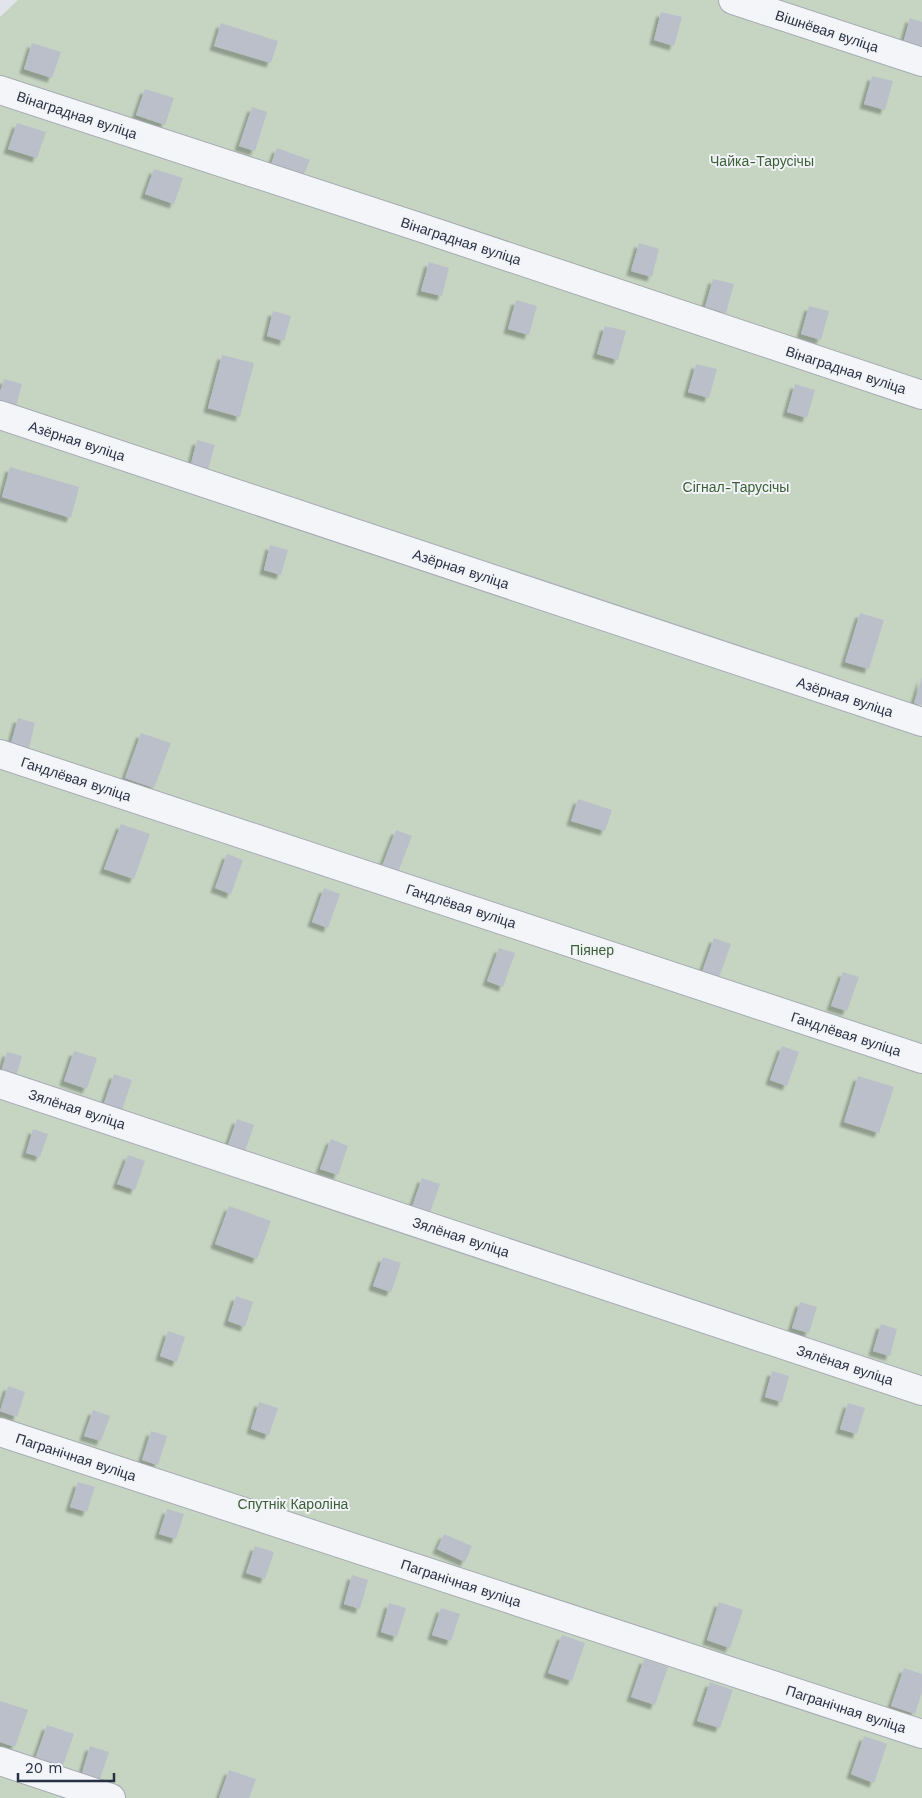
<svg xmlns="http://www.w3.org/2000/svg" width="922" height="1798" font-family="'Work Sans',sans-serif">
<defs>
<filter id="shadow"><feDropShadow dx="-4.5" dy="4.5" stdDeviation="1" flood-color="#0004"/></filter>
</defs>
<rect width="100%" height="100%" fill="#e1e4ea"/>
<path fill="#c5d5c1" d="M 18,0 L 922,0 L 922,1798 L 0,1798 L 0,17 Z"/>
<path fill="#bbbfca" filter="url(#shadow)" d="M 661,12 L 682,17 L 674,46 L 654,40 Z
M 910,18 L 922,22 L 922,52 L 902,47 Z
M 221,23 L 278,41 L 271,63 L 214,46 Z
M 32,43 L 61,52 L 52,78 L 24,69 Z
M 872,76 L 893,81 L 885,110 L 864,104 Z
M 145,89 L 174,98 L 165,125 L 136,115 Z
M 252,107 L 267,112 L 255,151 L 239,146 Z
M 17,123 L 46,132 L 37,158 L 8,149 Z
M 277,148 L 310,160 L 302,179 L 270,167 Z
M 154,169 L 183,178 L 174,204 L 145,194 Z
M 639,243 L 659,249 L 652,277 L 631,271 Z
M 429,262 L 449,268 L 442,296 L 421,291 Z
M 713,279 L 734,284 L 726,313 L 705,307 Z
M 516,300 L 537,306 L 529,335 L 508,329 Z
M 809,306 L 829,311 L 821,340 L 801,334 Z
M 273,311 L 291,316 L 284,341 L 267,336 Z
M 605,326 L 626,331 L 618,360 L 597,354 Z
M 222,355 L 254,363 L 240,417 L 208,408 Z
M 696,364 L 717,369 L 709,398 L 688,392 Z
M 4,379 L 22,384 L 16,406 L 0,402 L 0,392 Z
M 795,384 L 815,390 L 807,418 L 787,412 Z
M 197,440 L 215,445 L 208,469 L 191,464 Z
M 10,467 L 79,487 L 71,518 L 2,497 Z
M 270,545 L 288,550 L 281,575 L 264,570 Z
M 860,613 L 884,620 L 869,669 L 845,662 Z
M 922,677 L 922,705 L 914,703 Z
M 18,718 L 35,723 L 29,748 L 11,743 Z
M 141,733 L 171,743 L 154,788 L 125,778 Z
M 578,799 L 612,810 L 605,831 L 571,821 Z
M 121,824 L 150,834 L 134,879 L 104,869 Z
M 396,830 L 412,836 L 398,872 L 382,866 Z
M 227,854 L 243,860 L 231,894 L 215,888 Z
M 324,888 L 340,894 L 328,928 L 312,922 Z
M 714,938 L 731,944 L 719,978 L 702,972 Z
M 499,948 L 515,953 L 503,987 L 487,981 Z
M 843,972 L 859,977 L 847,1011 L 831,1006 Z
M 782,1046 L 799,1052 L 787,1086 L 770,1080 Z
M 74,1051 L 97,1058 L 87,1089 L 64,1081 Z
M 7,1052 L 22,1056 L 15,1080 L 0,1075 Z
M 114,1074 L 132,1080 L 122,1110 L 104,1103 Z
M 858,1076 L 894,1087 L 879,1133 L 844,1122 Z
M 237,1119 L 254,1125 L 244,1154 L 227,1148 Z
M 33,1129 L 48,1134 L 40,1157 L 26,1153 Z
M 331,1139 L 348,1146 L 338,1175 L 320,1169 Z
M 128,1155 L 145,1161 L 135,1190 L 117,1184 Z
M 422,1178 L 440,1184 L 430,1213 L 412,1207 Z
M 229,1206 L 271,1221 L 257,1259 L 215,1244 Z
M 383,1257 L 401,1263 L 391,1292 L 373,1286 Z
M 236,1296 L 253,1302 L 245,1327 L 228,1321 Z
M 800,1302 L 817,1307 L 809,1333 L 792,1328 Z
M 881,1324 L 897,1329 L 890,1356 L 873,1351 Z
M 168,1331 L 185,1337 L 177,1362 L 160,1356 Z
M 772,1371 L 789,1376 L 782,1402 L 765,1397 Z
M 8,1386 L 25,1392 L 17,1417 L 0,1411 Z
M 259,1402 L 278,1408 L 269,1435 L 251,1429 Z
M 848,1403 L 865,1408 L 857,1434 L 840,1429 Z
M 93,1410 L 110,1416 L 101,1441 L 84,1436 Z
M 151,1431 L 167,1436 L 158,1465 L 142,1460 Z
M 78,1482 L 95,1487 L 87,1512 L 70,1507 Z
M 167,1509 L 184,1514 L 176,1539 L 159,1534 Z
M 444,1534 L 472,1546 L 465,1562 L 437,1549 Z
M 255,1546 L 274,1552 L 265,1579 L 246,1573 Z
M 352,1575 L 368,1580 L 360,1609 L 344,1604 Z
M 719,1602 L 743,1610 L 730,1648 L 707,1640 Z
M 389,1603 L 406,1608 L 397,1637 L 381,1632 Z
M 441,1608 L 460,1614 L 451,1641 L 432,1635 Z
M 562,1635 L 585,1643 L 572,1681 L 548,1673 Z
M 644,1659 L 668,1667 L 655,1705 L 631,1697 Z
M 904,1668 L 922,1674 L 922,1692 L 915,1714 L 891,1706 Z
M 710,1682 L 733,1690 L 720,1728 L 697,1721 Z
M 0,1701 L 28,1710 L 15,1747 L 0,1742 Z
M 47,1725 L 74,1734 L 61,1771 L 34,1762 Z
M 864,1736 L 887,1744 L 874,1783 L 851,1774 Z
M 90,1746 L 109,1752 L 100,1779 L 82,1773 Z
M 229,1770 L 256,1779 L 249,1798 L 219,1798 Z"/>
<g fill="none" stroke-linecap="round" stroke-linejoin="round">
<g stroke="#a6aab5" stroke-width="30">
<path id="minor" d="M 733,0 L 922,62
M 0,90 L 422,228 L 922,395
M 0,415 L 922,722
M 0,754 L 922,1059
M 0,1084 L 922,1391
M 0,1432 L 922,1734
M 0,1761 L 111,1798"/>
</g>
<use href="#minor" stroke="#f4f5f8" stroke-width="28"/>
</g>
<g text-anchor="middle" stroke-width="4" stroke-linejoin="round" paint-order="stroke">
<g font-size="14" fill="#283043" stroke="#f1f3f7">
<text transform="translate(827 31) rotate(18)" y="5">Вішнёвая вуліца</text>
<text transform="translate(77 115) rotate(18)" y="5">Вінаградная вуліца</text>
<text transform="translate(461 241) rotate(18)" y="5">Вінаградная вуліца</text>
<text transform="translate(846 370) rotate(18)" y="5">Вінаградная вуліца</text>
<text transform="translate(77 441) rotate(18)" y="5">Азёрная вуліца</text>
<text transform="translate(461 569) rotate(18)" y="5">Азёрная вуліца</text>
<text transform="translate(845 697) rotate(18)" y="5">Азёрная вуліца</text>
<text transform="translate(76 779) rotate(18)" y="5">Гандлёвая вуліца</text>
<text transform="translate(461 906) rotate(18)" y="5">Гандлёвая вуліца</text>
<text transform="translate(846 1034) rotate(18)" y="5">Гандлёвая вуліца</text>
<text transform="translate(77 1109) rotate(18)" y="5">Зялёная вуліца</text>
<text transform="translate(461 1237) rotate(18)" y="5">Зялёная вуліца</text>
<text transform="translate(845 1365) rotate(18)" y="5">Зялёная вуліца</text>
<text transform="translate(76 1457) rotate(18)" y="5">Пагранічная вуліца</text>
<text transform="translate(461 1583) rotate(18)" y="5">Пагранічная вуліца</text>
<text transform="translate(846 1709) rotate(18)" y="5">Пагранічная вуліца</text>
</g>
<g font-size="14" fill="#3a5f35" stroke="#f1f3f7">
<text x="762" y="166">Чайка-Тарусічы</text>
<text x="736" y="492">Сігнал-Тарусічы</text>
<text x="592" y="955">Піянер</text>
<text x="293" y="1509">Спутнік Кароліна</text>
</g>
</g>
<path d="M18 1773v8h96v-8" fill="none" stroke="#283043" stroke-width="2.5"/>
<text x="25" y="1773" font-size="15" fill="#283043" stroke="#f1f3f7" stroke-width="4" paint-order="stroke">20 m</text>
</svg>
